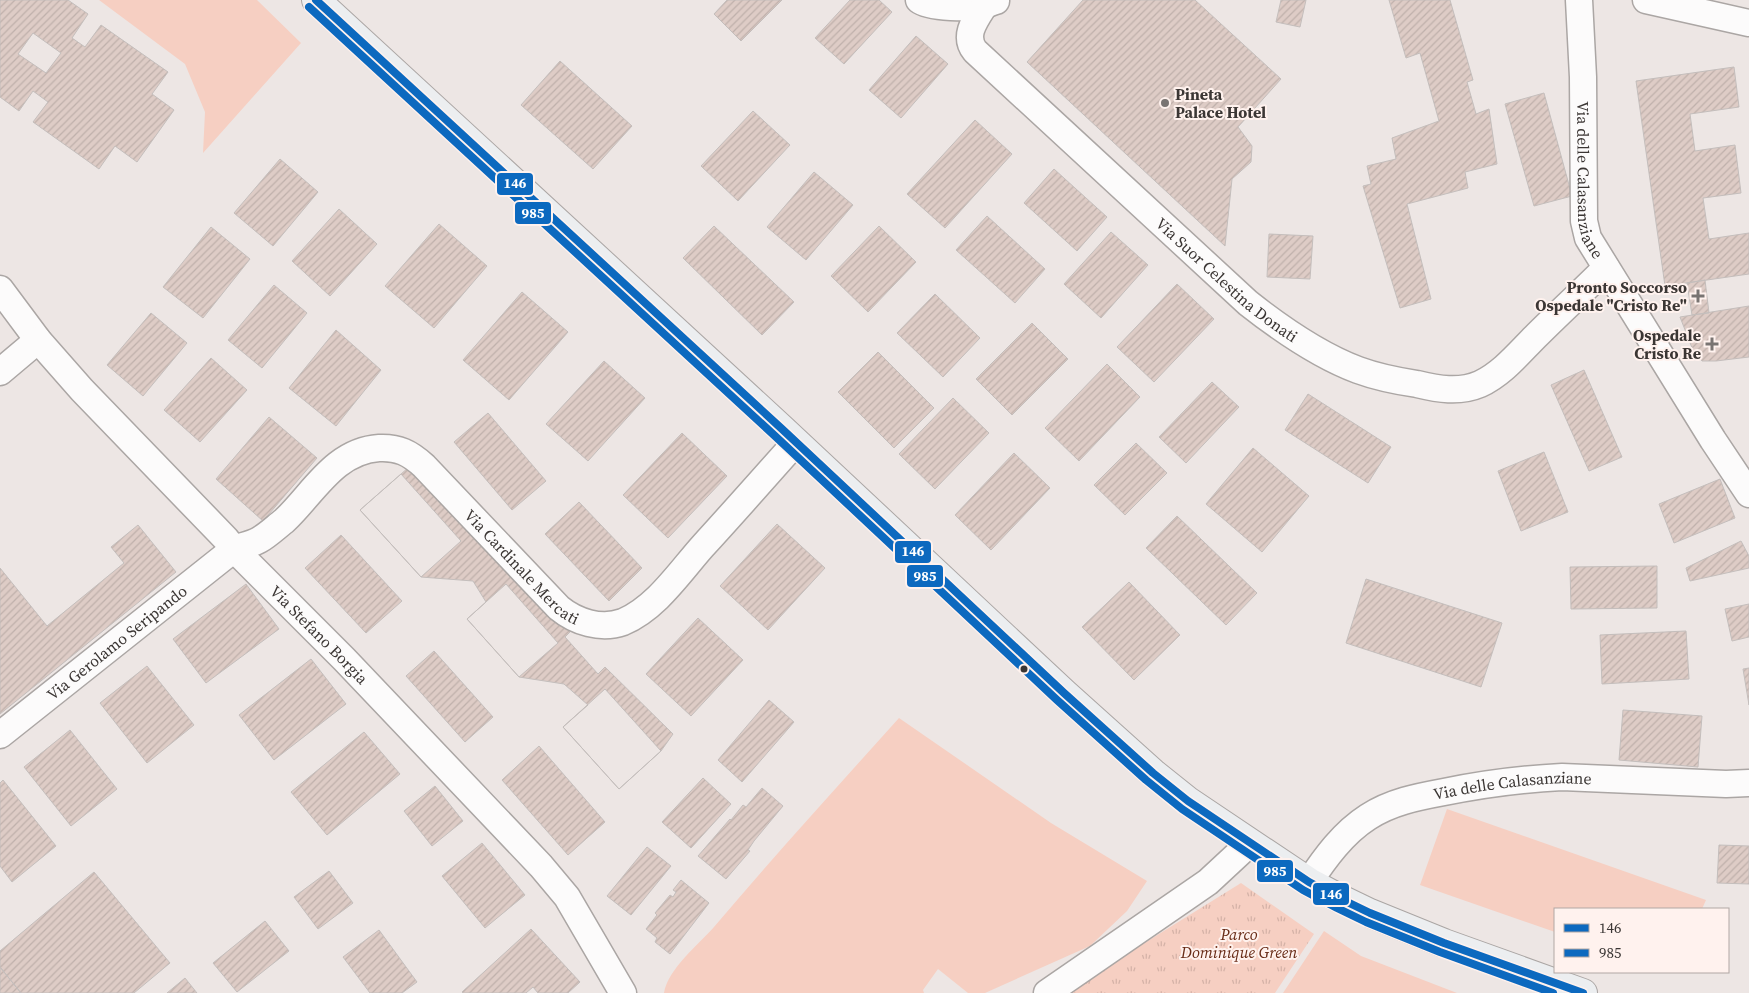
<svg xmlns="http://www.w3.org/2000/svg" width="1749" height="993" font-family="'Source Serif 4',serif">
<defs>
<pattern id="park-tufts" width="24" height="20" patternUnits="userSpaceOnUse" patternTransform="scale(1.25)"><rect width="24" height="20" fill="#f6cfc2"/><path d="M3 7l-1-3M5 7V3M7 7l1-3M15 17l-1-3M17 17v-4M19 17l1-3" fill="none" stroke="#d4b2a7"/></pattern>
<pattern id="building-hatch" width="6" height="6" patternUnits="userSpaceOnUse" patternTransform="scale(1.25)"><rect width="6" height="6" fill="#deccc6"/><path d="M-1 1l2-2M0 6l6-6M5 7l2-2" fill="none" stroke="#bfb0ab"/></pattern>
</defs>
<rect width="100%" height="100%" fill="#ede6e4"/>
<path fill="#f6cfc2" d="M 99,0 L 257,0 L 301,43 L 203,153 L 205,112 L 185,64 Z
M 899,718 L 1051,823 L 1147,881 L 1127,911 L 1090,946 L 985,993 L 968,993 L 938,969 L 923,990 L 924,993 L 664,993 C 668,969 698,945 714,927 C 774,856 837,787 899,718 Z
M 1447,809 L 1706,900 L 1702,909 L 1555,909 L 1555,932 L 1420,885 Z
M 1324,931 L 1361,956 L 1457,993 L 1283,993 Z"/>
<path fill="url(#park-tufts)" d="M 1241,883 L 1314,934 L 1275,993 L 1064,993 Z"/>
<path fill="url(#building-hatch)" stroke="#c4bebc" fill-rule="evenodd" d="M 0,0 L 68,0 L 88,14 L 72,38 L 85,47 L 101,25 L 168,72 L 152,94 L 174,110 L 137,162 L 115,146 L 99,169 L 33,122 L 48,102 L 33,91 L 19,111 L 0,97 ZM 33,33 L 61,53 L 46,73 L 18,54 Z
M 727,0 L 782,0 L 741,41 L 714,14 Z
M 850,0 L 879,0 L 892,12 L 844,64 L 815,38 Z
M 1083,0 L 1195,0 L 1281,79 L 1238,127 L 1252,146 L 1251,162 L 1232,179 L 1225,246 L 1027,62 Z
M 1281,0 L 1306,0 L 1300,27 L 1276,22 Z
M 1389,0 L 1450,0 L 1473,80 L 1467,82 L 1476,114 L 1489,109 L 1497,164 L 1465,172 L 1468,188 L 1407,204 L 1431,299 L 1400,308 L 1363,186 L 1371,184 L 1367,166 L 1396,159 L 1392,138 L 1439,121 L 1420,53 L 1406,58 Z
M 916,36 L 948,64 L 901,118 L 869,90 Z
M 560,61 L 632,126 L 593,169 L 521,105 Z
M 1734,67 L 1739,107 L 1690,114 L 1695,151 L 1735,145 L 1741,193 L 1703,198 L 1709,239 L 1749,233 L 1749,274 L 1665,286 L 1636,81 Z
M 1544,93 L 1572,196 L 1534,206 L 1505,104 Z
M 753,111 L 790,145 L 738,201 L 701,166 Z
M 975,120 L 1012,154 L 945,228 L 907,194 Z
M 280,159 L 318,192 L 273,246 L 234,213 Z
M 1054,169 L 1107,217 L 1077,251 L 1024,203 Z
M 814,172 L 853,205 L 806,260 L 767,227 Z
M 339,209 L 377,244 L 330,296 L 292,261 Z
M 987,216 L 1045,269 L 1015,303 L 956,250 Z
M 439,224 L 487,266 L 434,328 L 385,286 Z
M 714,226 L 794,302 L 762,335 L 683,258 Z
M 879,226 L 916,262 L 868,312 L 831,276 Z
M 211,227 L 250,259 L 203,318 L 163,287 Z
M 1111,232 L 1148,265 L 1101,318 L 1064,284 Z
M 1269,234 L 1313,236 L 1310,279 L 1267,277 Z
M 1705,280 L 1709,313 L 1692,315 L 1687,283 Z
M 1177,284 L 1214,319 L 1154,382 L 1117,347 Z
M 274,285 L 307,313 L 262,368 L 228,340 Z
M 522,292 L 568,332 L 509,400 L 463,360 Z
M 935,294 L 980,338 L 943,377 L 897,333 Z
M 1749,306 L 1749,357 L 1716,361 L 1702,361 L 1694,353 L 1680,317 Z
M 151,313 L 187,343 L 143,396 L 107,365 Z
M 1032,323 L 1068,359 L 1012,415 L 976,379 Z
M 336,330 L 381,370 L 336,426 L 289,388 Z
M 878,352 L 934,408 L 894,448 L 838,392 Z
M 211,358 L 247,390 L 200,442 L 164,410 Z
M 604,361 L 645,398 L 588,461 L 546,424 Z
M 1107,364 L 1140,397 L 1079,461 L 1045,428 Z
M 1584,370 L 1622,457 L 1589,471 L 1551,385 Z
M 1212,382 L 1239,407 L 1186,463 L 1159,437 Z
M 1308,394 L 1391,447 L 1368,483 L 1285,430 Z
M 953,398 L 989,433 L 935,489 L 899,454 Z
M 488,413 L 546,481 L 512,510 L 454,442 Z
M 269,417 L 317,458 L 263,521 L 216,479 Z
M 682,433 L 727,476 L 668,538 L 623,495 Z
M 1136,443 L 1167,473 L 1125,515 L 1094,485 Z
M 1253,448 L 1309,496 L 1262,552 L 1206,504 Z
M 1544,452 L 1568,512 L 1521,531 L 1498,471 Z
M 1014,453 L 1050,488 L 991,550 L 955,515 Z
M 409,467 L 571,631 L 565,637 L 598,674 L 605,667 L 673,734 L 661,751 L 619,789 L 563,727 L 588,705 L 564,684 L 519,677 L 467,619 L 486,602 L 473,581 L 421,577 L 360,510 Z
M 401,474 L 461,541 L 421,577 L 360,510 Z
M 1720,479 L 1735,518 L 1674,543 L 1659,504 Z
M 579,502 L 642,568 L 609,601 L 545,534 Z
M 1177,516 L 1257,593 L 1226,625 L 1146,548 Z
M 777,524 L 825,568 L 768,630 L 720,586 Z
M 138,525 L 176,572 L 0,714 L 0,568 L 47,626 L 124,563 L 111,547 Z
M 341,535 L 402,601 L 366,633 L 305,568 Z
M 1741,541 L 1749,556 L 1749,568 L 1690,581 L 1686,568 Z
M 1657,566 L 1657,608 L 1571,609 L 1570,567 Z
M 1366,579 L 1502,623 L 1481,687 L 1346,643 Z
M 1129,582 L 1180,635 L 1134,680 L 1082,627 Z
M 246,584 L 279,629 L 206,683 L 173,639 Z
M 506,584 L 558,643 L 519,677 L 467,619 Z
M 1749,604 L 1749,637 L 1732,641 L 1725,609 Z
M 698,618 L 743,660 L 691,716 L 646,674 Z
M 1686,631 L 1689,679 L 1602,684 L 1600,635 Z
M 434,651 L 493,717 L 465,742 L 406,676 Z
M 311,659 L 346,704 L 274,760 L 239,715 Z
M 147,666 L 194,725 L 147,763 L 100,703 Z
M 1749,668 L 1749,705 L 1743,669 Z
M 605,689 L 661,751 L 619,789 L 563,727 Z
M 769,700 L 794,722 L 742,782 L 718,760 Z
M 1623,710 L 1702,716 L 1698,767 L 1619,760 Z
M 70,730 L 117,789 L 71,826 L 24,767 Z
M 364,732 L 400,774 L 327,835 L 291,792 Z
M 539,746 L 605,822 L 568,855 L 502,780 Z
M 703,778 L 731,804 L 691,848 L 662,822 Z
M 3,780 L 56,846 L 12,882 L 0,866 L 0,783 Z
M 435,786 L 463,821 L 432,846 L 404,811 Z
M 762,788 L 783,806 L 754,841 L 748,850 L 750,851 L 726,879 L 698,856 L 730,819 L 731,820 L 743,805 L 746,807 Z
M 482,843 L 525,895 L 485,928 L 442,876 Z
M 1719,845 L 1749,846 L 1749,884 L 1717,883 Z
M 647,847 L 671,866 L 631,915 L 607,896 Z
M 329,871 L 353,903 L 318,929 L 294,897 Z
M 94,872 L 170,963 L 134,993 L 21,993 L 0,967 L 0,951 Z
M 681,880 L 709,903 L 670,954 L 655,942 L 657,938 L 646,929 L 657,915 L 655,913 L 670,895 L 673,897 L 676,892 L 673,890 Z
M 265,921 L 289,951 L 237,992 L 213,963 Z
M 531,929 L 580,982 L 568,993 L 538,993 L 533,987 L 526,993 L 463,993 L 462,992 Z
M 379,930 L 417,982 L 402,993 L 370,993 L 343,957 Z
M 0,967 L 21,993 L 0,993 Z
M 185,978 L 197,993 L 167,993 Z"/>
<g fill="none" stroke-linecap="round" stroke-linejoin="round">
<g stroke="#aba6a4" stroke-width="29">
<g id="street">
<path d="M 919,0 C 929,8 972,9 985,5 C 988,4 992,2 996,1"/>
<path id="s1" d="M 1579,0 L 1583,77 L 1584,221 L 1588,238 L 1713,440 L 1749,494"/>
<path d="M 1646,0 L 1749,23"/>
<path id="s2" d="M 984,6 C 975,20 963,36 975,51 L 1248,303 C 1281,329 1318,355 1358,370 C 1377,377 1397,381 1417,384 C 1438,389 1459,393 1480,384 C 1502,374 1519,353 1535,337 C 1558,314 1582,292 1606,268"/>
<path id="s3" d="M 0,289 L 38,340 L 82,390 L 226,539 L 234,549 L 344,659 L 541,866 L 567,897 L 623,993"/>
<path d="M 0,372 L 38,340"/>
<path id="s4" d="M 0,735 L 234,549 C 242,546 252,544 259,540 C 268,535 276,527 284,521 C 313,494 334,451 379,448 C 398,447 410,453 424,466 L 559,608 C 576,622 601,630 623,622 C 656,608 679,573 702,547 C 734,512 765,477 796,442"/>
<path id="s5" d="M 1309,882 C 1325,858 1343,833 1368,817 C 1391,802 1417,797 1444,792 C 1483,784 1521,779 1562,777 L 1726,784 L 1749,783"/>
<path d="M 1047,993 L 1208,882 L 1250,843"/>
</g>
</g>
<g stroke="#aba6a4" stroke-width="30">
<path id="secondary" d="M 316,0 L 782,429 L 1064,693 L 1153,773 L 1188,801 L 1309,882 L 1341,899 L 1370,913 L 1444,943 L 1583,993"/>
</g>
<use href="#street" stroke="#fcfbfb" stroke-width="26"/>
<use href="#secondary" stroke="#eceef0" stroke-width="28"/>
<g stroke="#fff2ee" stroke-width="11">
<path id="bus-1" d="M 316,0 L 782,429 L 1064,693 L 1153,773 L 1188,801 L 1309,882 L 1341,899 L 1370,913 L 1444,943 L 1583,993"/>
</g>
<g stroke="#fff2ee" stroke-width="11">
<path id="bus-2" d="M 309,7 L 775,436 L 1057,700 L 1146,780 L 1182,809 L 1303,890 L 1337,908 L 1366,922 L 1440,952 L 1553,993"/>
</g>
<use href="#bus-1" stroke="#0c69bf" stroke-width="8"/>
<use href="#bus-2" stroke="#0c69bf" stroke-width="8"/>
</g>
<g fill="#797472" stroke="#fff2ee" stroke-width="2">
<circle cx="1165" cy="103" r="5"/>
<path d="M1695.5 288.5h5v5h5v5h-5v5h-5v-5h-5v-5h5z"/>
<path d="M1709.5 336.5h5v5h5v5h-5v5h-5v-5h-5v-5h5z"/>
</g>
<circle fill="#3b3634" stroke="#fff2ee" stroke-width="2" cx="1024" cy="669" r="4.5"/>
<g text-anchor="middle" stroke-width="4" stroke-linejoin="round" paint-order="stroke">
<g font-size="16" font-weight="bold" fill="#3b3634" stroke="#fff2ee" text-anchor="end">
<text x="1175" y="100" text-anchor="start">Pineta<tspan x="1175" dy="18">Palace Hotel</tspan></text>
<text x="1687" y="293">Pronto Soccorso<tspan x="1687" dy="18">Ospedale "Cristo Re"</tspan></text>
<text x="1701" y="341">Ospedale<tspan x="1701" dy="18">Cristo Re</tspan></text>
</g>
<g font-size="16" fill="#3b3634" stroke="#fff2ee">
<text dy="6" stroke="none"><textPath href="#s1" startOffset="181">Via delle Calasanziane</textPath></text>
<text dy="6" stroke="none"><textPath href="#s2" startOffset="390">Via Suor Celestina Donati</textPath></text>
<text dy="6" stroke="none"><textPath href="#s4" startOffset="671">Via Cardinale Mercati</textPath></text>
<text dy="6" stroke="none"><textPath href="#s3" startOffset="471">Via Stefano Borgia</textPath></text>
<text dy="6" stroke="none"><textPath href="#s4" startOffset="149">Via Gerolamo Seripando</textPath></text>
<text dy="6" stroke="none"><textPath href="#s5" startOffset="238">Via delle Calasanziane</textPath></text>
</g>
<g font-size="16" font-style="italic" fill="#682b16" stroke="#fff2ee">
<text x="1239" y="940">Parco<tspan x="1239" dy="18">Dominique Green</tspan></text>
</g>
</g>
<g stroke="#fff2ee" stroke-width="2">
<rect x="496" y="172" width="38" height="24" rx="5" fill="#0c69bf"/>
<rect x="514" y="201" width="38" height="24" rx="5" fill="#0c69bf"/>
<rect x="894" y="540" width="38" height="24" rx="5" fill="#0c69bf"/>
<rect x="906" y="564" width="38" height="24" rx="5" fill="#0c69bf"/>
<rect x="1256" y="859" width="38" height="24" rx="5" fill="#0c69bf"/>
<rect x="1312" y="882" width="38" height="24" rx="5" fill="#0c69bf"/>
</g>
<g font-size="14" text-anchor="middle" font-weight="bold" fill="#fff">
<text x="515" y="188">146</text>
<text x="533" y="218">985</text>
<text x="913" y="556">146</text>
<text x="925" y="581">985</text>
<text x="1275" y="876">985</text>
<text x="1331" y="899">146</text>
</g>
<rect x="1554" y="908" width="175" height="65" fill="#fff2ee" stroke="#b1a7a4"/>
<rect x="1564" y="924" width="25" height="8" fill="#0c69bf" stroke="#b1a7a4"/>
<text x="1599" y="933" font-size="15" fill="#3b3634">146</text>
<rect x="1564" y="949" width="25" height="8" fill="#0c69bf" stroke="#b1a7a4"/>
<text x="1599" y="958" font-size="15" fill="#3b3634">985</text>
</svg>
